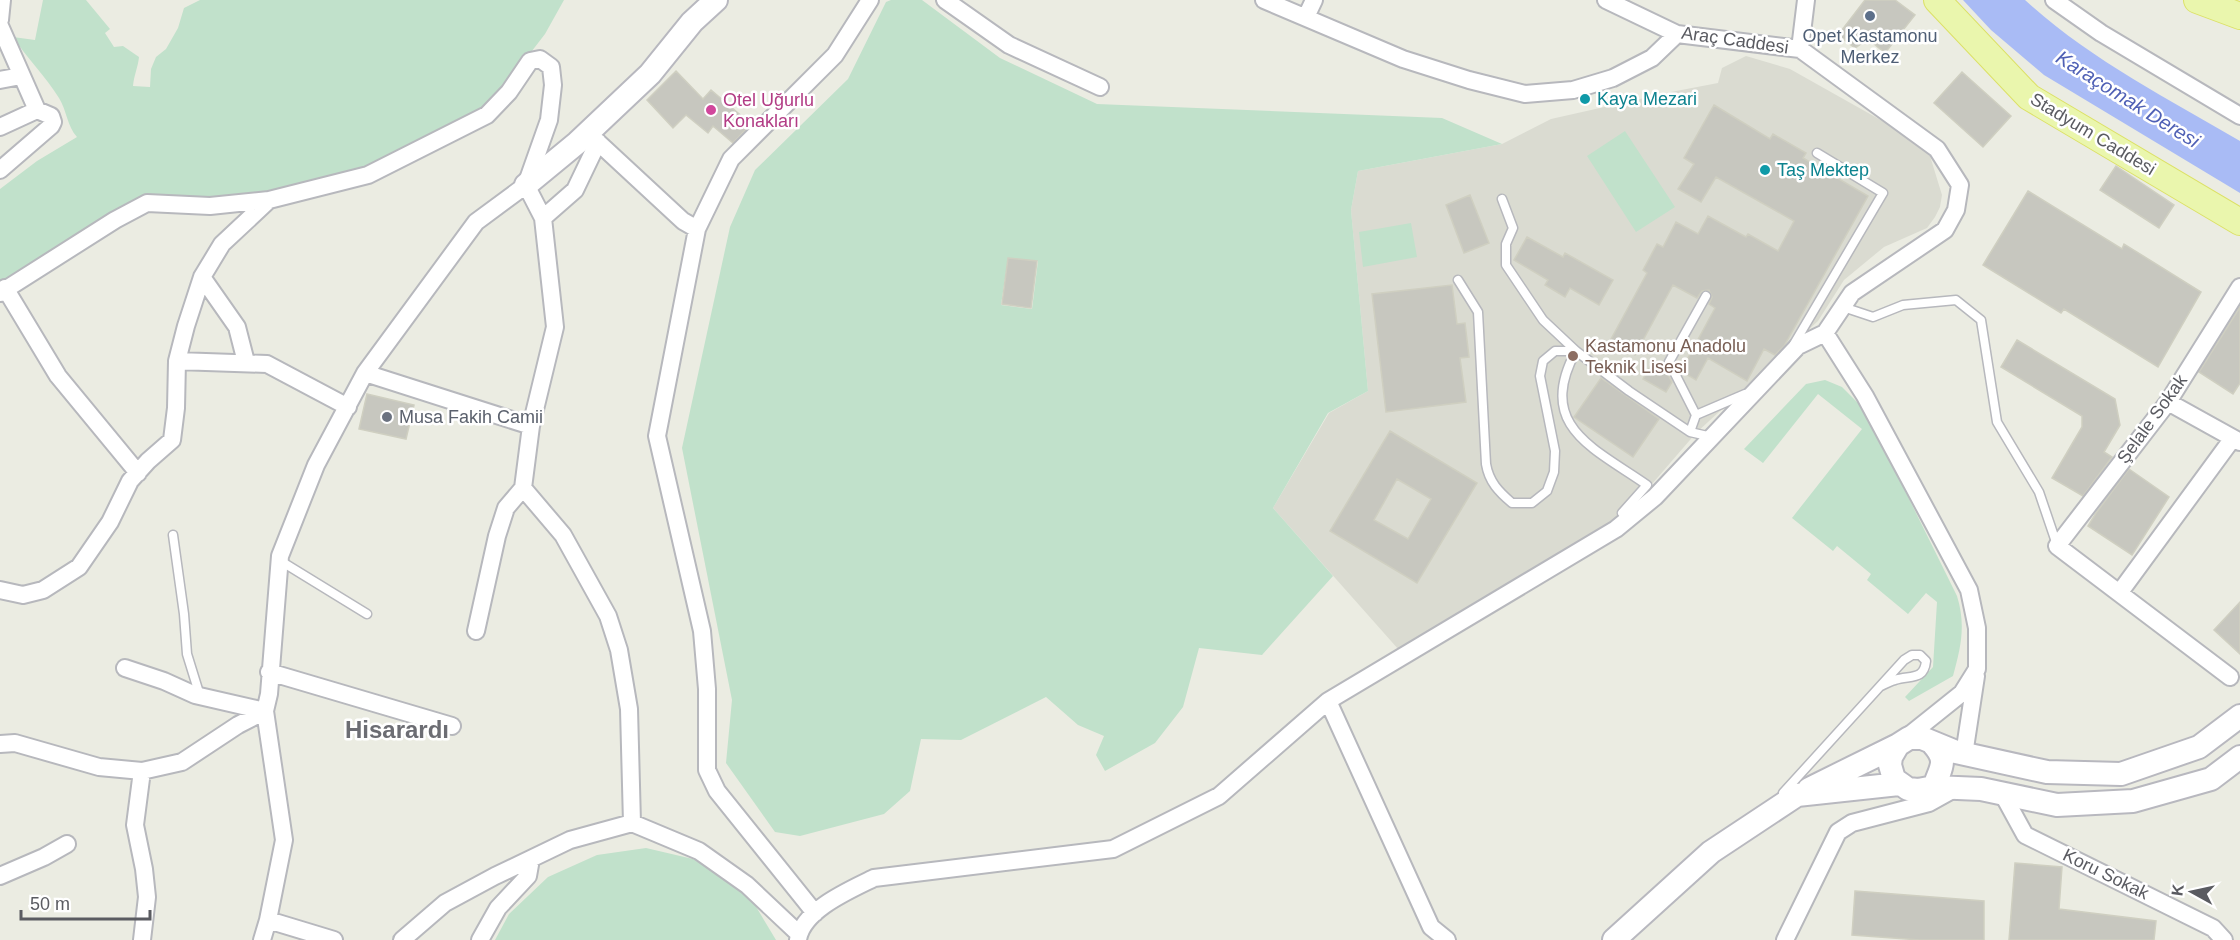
<svg xmlns="http://www.w3.org/2000/svg" width="2240" height="940" font-family="Arial,sans-serif">
<rect width="100%" height="100%" fill="#ebece2"/>
<path fill="#dadbd1" d="M 1746,56 L 1790,69 L 1918,141 L 1930,156 L 1942,195 L 1940,207 L 1935,217 L 1927,228 L 1884,247 L 1844,280 L 1818,321 L 1696,433 L 1614,528 L 1399,650 L 1273,508 L 1329,413 L 1368,391 L 1351,210 L 1358,171 L 1502,144 L 1551,119 L 1671,92 L 1718,83 L 1722,68 Z"/>
<path fill="#c1e1cb" fill-rule="evenodd" d="M 43,0 L 86,0 L 110,29 L 105,33 L 114,47 L 123,46 L 139,57 C 138,67 134,75 133,86 L 150,87 L 151,69 L 156,57 L 166,49 L 178,28 L 184,8 L 200,0 L 564,0 L 545,34 L 495,99 L 434,144 L 391,164 L 285,192 L 163,201 L 0,285 L 0,189 L 37,161 L 77,137 C 67,126 67,111 59,98 C 46,77 27,58 13,37 L 35,40 Z
M 891,0 L 922,0 L 1000,58 L 1097,104 L 1442,118 L 1502,144 L 1358,171 L 1351,210 L 1368,391 L 1328,413 L 1273,508 L 1333,576 L 1262,655 L 1199,648 L 1183,707 L 1155,743 L 1105,771 L 1096,755 L 1104,736 L 1078,725 L 1046,697 L 961,740 L 921,739 L 910,791 L 884,814 L 800,836 L 775,832 L 726,763 L 732,700 L 682,448 L 730,227 L 755,170 L 848,79 L 886,2 ZM 1008,258 L 1038,261 L 1032,309 L 1001,305 Z
M 1625,131 L 1675,207 L 1636,232 L 1587,156 Z
M 1411,223 L 1417,257 L 1363,267 L 1359,232 Z
M 1825,380 L 1842,387 L 1860,405 L 1877,434 L 1957,596 C 1966,625 1961,647 1953,676 L 1909,701 L 1905,697 L 1933,667 L 1937,602 L 1926,593 L 1908,614 L 1867,580 L 1871,574 L 1837,546 L 1833,551 L 1792,518 L 1862,429 L 1818,394 L 1763,463 L 1744,449 L 1806,384 Z
M 646,848 L 693,859 L 738,887 L 755,905 L 776,940 L 495,940 L 509,914 L 548,877 L 597,855 Z"/>
<path fill="#a9bbf5" d="M 1963,0 L 2025,0 C 2088,58 2166,98 2240,141 L 2240,193 L 2044,75 L 1991,30 Z"/>
<path fill="#c7c7bf" stroke="#cfcfc1" stroke-width="1.5" fill-rule="evenodd" d="M 1865,0 L 1895,0 L 1915,15 L 1885,53 L 1868,39 L 1855,48 L 1838,35 Z
M 676,71 L 703,99 L 711,90 L 751,124 L 733,143 L 713,126 L 708,133 L 686,115 L 673,128 L 647,100 Z
M 1962,72 L 2011,116 L 1983,147 L 1934,103 Z
M 1714,105 L 1770,139 L 1773,134 L 1806,153 L 1803,158 L 1868,196 L 1784,346 L 1775,355 L 1764,349 L 1747,381 L 1708,358 L 1696,380 L 1681,371 L 1715,308 L 1709,304 L 1712,297 L 1709,290 L 1702,291 L 1697,298 L 1673,285 L 1635,355 L 1610,341 L 1647,273 L 1643,270 L 1657,244 L 1663,247 L 1676,222 L 1698,234 L 1708,216 L 1746,237 L 1748,234 L 1778,251 L 1794,221 L 1716,177 L 1701,202 L 1678,189 L 1694,164 L 1684,158 Z
M 2116,166 L 2174,205 L 2159,228 L 2100,190 Z
M 2028,191 L 2122,249 L 2124,244 L 2201,292 L 2158,367 L 2064,309 L 2061,313 L 1983,265 Z
M 1470,195 L 1489,243 L 1464,253 L 1446,205 Z
M 1527,237 L 1563,257 L 1565,253 L 1613,280 L 1599,305 L 1570,288 L 1565,297 L 1545,285 L 1548,280 L 1514,260 Z
M 1008,258 L 1037,261 L 1031,308 L 1002,304 Z
M 1452,285 L 1457,324 L 1465,323 L 1469,357 L 1460,358 L 1466,402 L 1386,412 L 1372,294 Z
M 2240,307 L 2240,383 L 2233,394 L 2199,372 Z
M 2017,340 L 2115,399 L 2120,425 L 2104,452 L 2112,457 L 2083,496 L 2052,478 L 2082,427 L 2082,416 L 2001,367 Z
M 1651,365 L 1668,375 L 1672,382 L 1666,392 L 1643,379 Z
M 1601,378 L 1659,419 L 1633,457 L 1574,417 Z
M 367,394 L 414,405 L 406,439 L 359,429 Z
M 1390,431 L 1477,483 L 1417,583 L 1330,531 ZM 1397,479 L 1431,499 L 1408,539 L 1374,520 Z
M 2129,469 L 2169,497 L 2132,555 L 2088,526 L 2096,513 Z
M 2240,602 L 2240,654 L 2214,630 Z
M 2015,863 L 2062,867 L 2059,909 L 2156,921 L 2154,940 L 2009,940 Z
M 1855,891 L 1984,901 L 1984,940 L 1920,940 L 1852,935 Z"/>
<g fill="none" stroke-linecap="round" stroke-linejoin="round">
<g stroke="#b7b8bd" stroke-width="11">
<path id="service" d="M 1502,199 L 1513,228 L 1506,244 L 1506,265 L 1543,320 L 1576,351 L 1629,391 L 1690,432 L 1712,437
M 1458,280 L 1478,312 L 1486,464 C 1489,482 1499,492 1512,503 L 1532,503 L 1547,491 L 1554,472 L 1555,451 L 1540,376 L 1543,361 L 1555,351 L 1576,351 C 1535,426 1594,448 1647,485 L 1622,513
M 1843,307 L 1873,317 L 1903,305 L 1956,300 L 1981,320 L 1997,422 L 2039,492 L 2057,545
M 1794,344 L 1883,193 L 1817,153
M 1696,415 L 1745,394
M 1690,432 L 1696,415 L 1669,362 L 1706,296
M 173,535 L 184,614 L 187,654 L 200,696
M 279,560 L 367,614
M 1785,793 L 1783,793 L 1904,660 L 1912,655 L 1920,655 L 1926,661 C 1924,681 1910,675 1895,680 C 1890,681 1885,684 1881,686"/>
</g>
<g stroke="#b7b8bd" stroke-width="20">
<path id="minor" d="M 945,0 L 1009,45 L 1100,87
M 1264,0 L 1403,59 L 1469,80 L 1525,94 L 1573,90 L 1613,78 L 1652,58 L 1677,34
M 1606,0 L 1677,34 L 1800,49
M 1806,0 L 1800,49 L 1937,149 L 1960,185 L 1956,210 L 1945,230 L 1852,293 L 1825,333 L 1865,396 L 1969,590 L 1977,628 L 1977,669 L 1962,693 L 1902,741
M 2054,0 L 2101,33 L 2240,116
M 1306,17 L 1314,0
M 0,20 L 2,0
M 0,26 L 37,110
M 0,80 L 21,76
M 0,127 L 37,110 L 51,116 L 53,122 L 51,126 L 0,170
M 588,133 L 683,221 L 697,229
M 543,218 L 575,190 L 598,142
M 202,277 L 237,327 L 246,362
M 5,288 L 58,376 L 138,473
M 0,293 L 115,220 L 147,203 L 210,206 L 269,200 L 368,175 L 487,115 L 509,92 L 530,61 L 540,59 L 551,67 L 553,85 L 549,120 L 526,185 L 476,222 L 365,373 L 316,465 L 280,556 L 269,694 L 265,711 L 284,840 L 268,920 L 262,940
M 177,361 L 267,364 L 348,407
M 365,373 L 531,426
M 2168,402 L 2240,442
M 523,488 L 563,535 L 608,616 L 619,650 L 629,709 L 632,823
M 0,590 L 23,595 L 43,590 L 79,567 L 110,522 L 130,481 L 148,461 L 172,440 L 176,408 L 177,361 L 186,326 L 202,277 L 222,244 L 269,200
M 2120,592 L 2233,438
M 476,631 L 497,536 L 506,508 L 523,488 L 531,426 L 555,327 L 543,218 L 526,185
M 125,668 L 164,681 L 195,695 L 265,711
M 269,672 L 452,726
M 2230,677 L 2057,546 L 2168,402 L 2240,287
M 1328,701 L 1431,927 L 1447,940
M 0,744 L 15,743 L 99,767 L 142,771 L 182,762 L 238,725 L 265,711
M 1956,752 L 1965,748 L 1976,676
M 142,771 L 135,825 L 144,869 L 147,897 L 142,940
M 2002,793 L 2025,835 L 2213,928 L 2224,940
M 0,876 L 44,857 L 67,844
M 815,913 L 717,791 L 707,770 L 707,689 L 702,631 L 657,436 L 697,229 L 731,159 L 835,55 L 870,0
M 268,920 L 334,940
M 402,940 L 445,903 L 495,876 L 570,840 L 632,823 L 699,851 L 747,885 L 799,934
M 480,940 L 498,908 L 528,876 L 531,859
M 798,940 C 802,910 850,890 874,878 L 1113,849 L 1219,796 L 1328,701 L 1616,529 L 1655,497 L 1798,346 L 1825,333
M 1785,940 L 1838,832 L 1852,823 L 1929,803 L 1956,788"/>
</g>
<g stroke="#b8b8bf" stroke-width="26">
<path id="secondary" d="M 526,185 L 577,143 L 650,74 L 692,22 L 716,0
M 1933,744 C 1949,762 1940,768 1934,787 L 1918,790 L 1908,789 L 1894,779 L 1890,765 L 1891,757 L 1898,745 L 1909,738 L 1922,738 L 1956,752 L 2047,772 L 2121,774 L 2199,747 L 2240,716
M 1934,787 L 1981,789 L 2057,805 L 2133,801 L 2211,779 L 2240,757
M 1809,789 L 1898,745
M 1614,940 L 1711,852 L 1797,795 L 1899,784"/>
</g>
<g stroke="#dce166" stroke-width="28">
<path id="primary" d="M 1937,0 L 2029,97 L 2240,222
M 2197,0 L 2240,16"/>
</g>
<use href="#service" stroke="#fff" stroke-width="8"/>
<use href="#minor" stroke="#fff" stroke-width="16"/>
<use href="#secondary" stroke="#fff" stroke-width="22"/>
<use href="#primary" stroke="#eaf6ad" stroke-width="26"/>
</g>
<circle fill="#5c6f8a" stroke="#fff" stroke-width="2" cx="1870" cy="16" r="6"/>
<g fill="#0f9aa8" stroke="#fff" stroke-width="2">
<circle cx="1585" cy="99" r="6"/>
<circle cx="1765" cy="170" r="6"/>
</g>
<circle fill="#d1479c" stroke="#fff" stroke-width="2" cx="711" cy="110" r="6"/>
<circle fill="#8d6e63" stroke="#fff" stroke-width="2" cx="1573" cy="356" r="6"/>
<circle fill="#6b7280" stroke="#fff" stroke-width="2" cx="387" cy="417" r="6"/>
<g text-anchor="middle" stroke-width="5" stroke-linejoin="round" paint-order="stroke">
<g font-size="18" fill="#4e5e75" stroke="#fff">
<text x="1870" y="42">Opet Kastamonu<tspan x="1870" dy="21">Merkez</tspan></text>
</g>
<g font-size="18" fill="#5a5b61" stroke="#fff">
<text transform="translate(1735 40) rotate(8)" y="6">Araç Caddesi</text>
<text transform="translate(2093 134) rotate(31)" y="6">Stadyum Caddesi</text>
<text transform="translate(2152 419) rotate(-54)" y="6">Şelale Sokak</text>
<text transform="translate(2106 874) rotate(26)" y="6">Koru Sokak</text>
</g>
<g font-size="18" fill="#0d838f" stroke="#fff" text-anchor="start">
<text x="1597" y="105">Kaya Mezari</text>
<text x="1777" y="176">Taş Mektep</text>
</g>
<g font-size="18" fill="#b23c85" stroke="#fff" text-anchor="start">
<text x="723" y="106">Otel Uğurlu<tspan x="723" dy="21">Konakları</tspan></text>
</g>
<g font-size="18" fill="#785e54" stroke="#fff" text-anchor="start">
<text x="1585" y="352">Kastamonu Anadolu<tspan x="1585" dy="21">Teknik Lisesi</tspan></text>
</g>
<g font-size="18" fill="#5b616d" stroke="#fff" text-anchor="start">
<text x="399" y="423">Musa Fakih Camii</text>
</g>
<g font-size="20" font-style="italic" fill="#4f60b5" stroke="#fff">
<text transform="translate(2128 99) rotate(32)" y="7">Karaçomak Deresi</text>
</g>
<g font-size="24" font-weight="bold" fill="#6c6d73" stroke="#fff">
<text x="397" y="738">Hisarardı</text>
</g>
</g>
<g transform="translate(2192 892) rotate(278)" stroke="#ffffff" stroke-width="4.5" paint-order="stroke">
<path d="M0-4.5L10 22L0 15L-10 22Z" fill="#5a5b61"/>
<text y="-9" font-size="16" font-weight="bold" text-anchor="middle" fill="#5a5b61">K</text>
</g>
<path d="M21 910v9h129v-9" fill="none" stroke="#5a5b61" stroke-width="3"/>
<text x="30" y="910" font-size="18" fill="#5a5b61" stroke="#ffffff" stroke-width="4.5" paint-order="stroke">50 m</text>
</svg>
